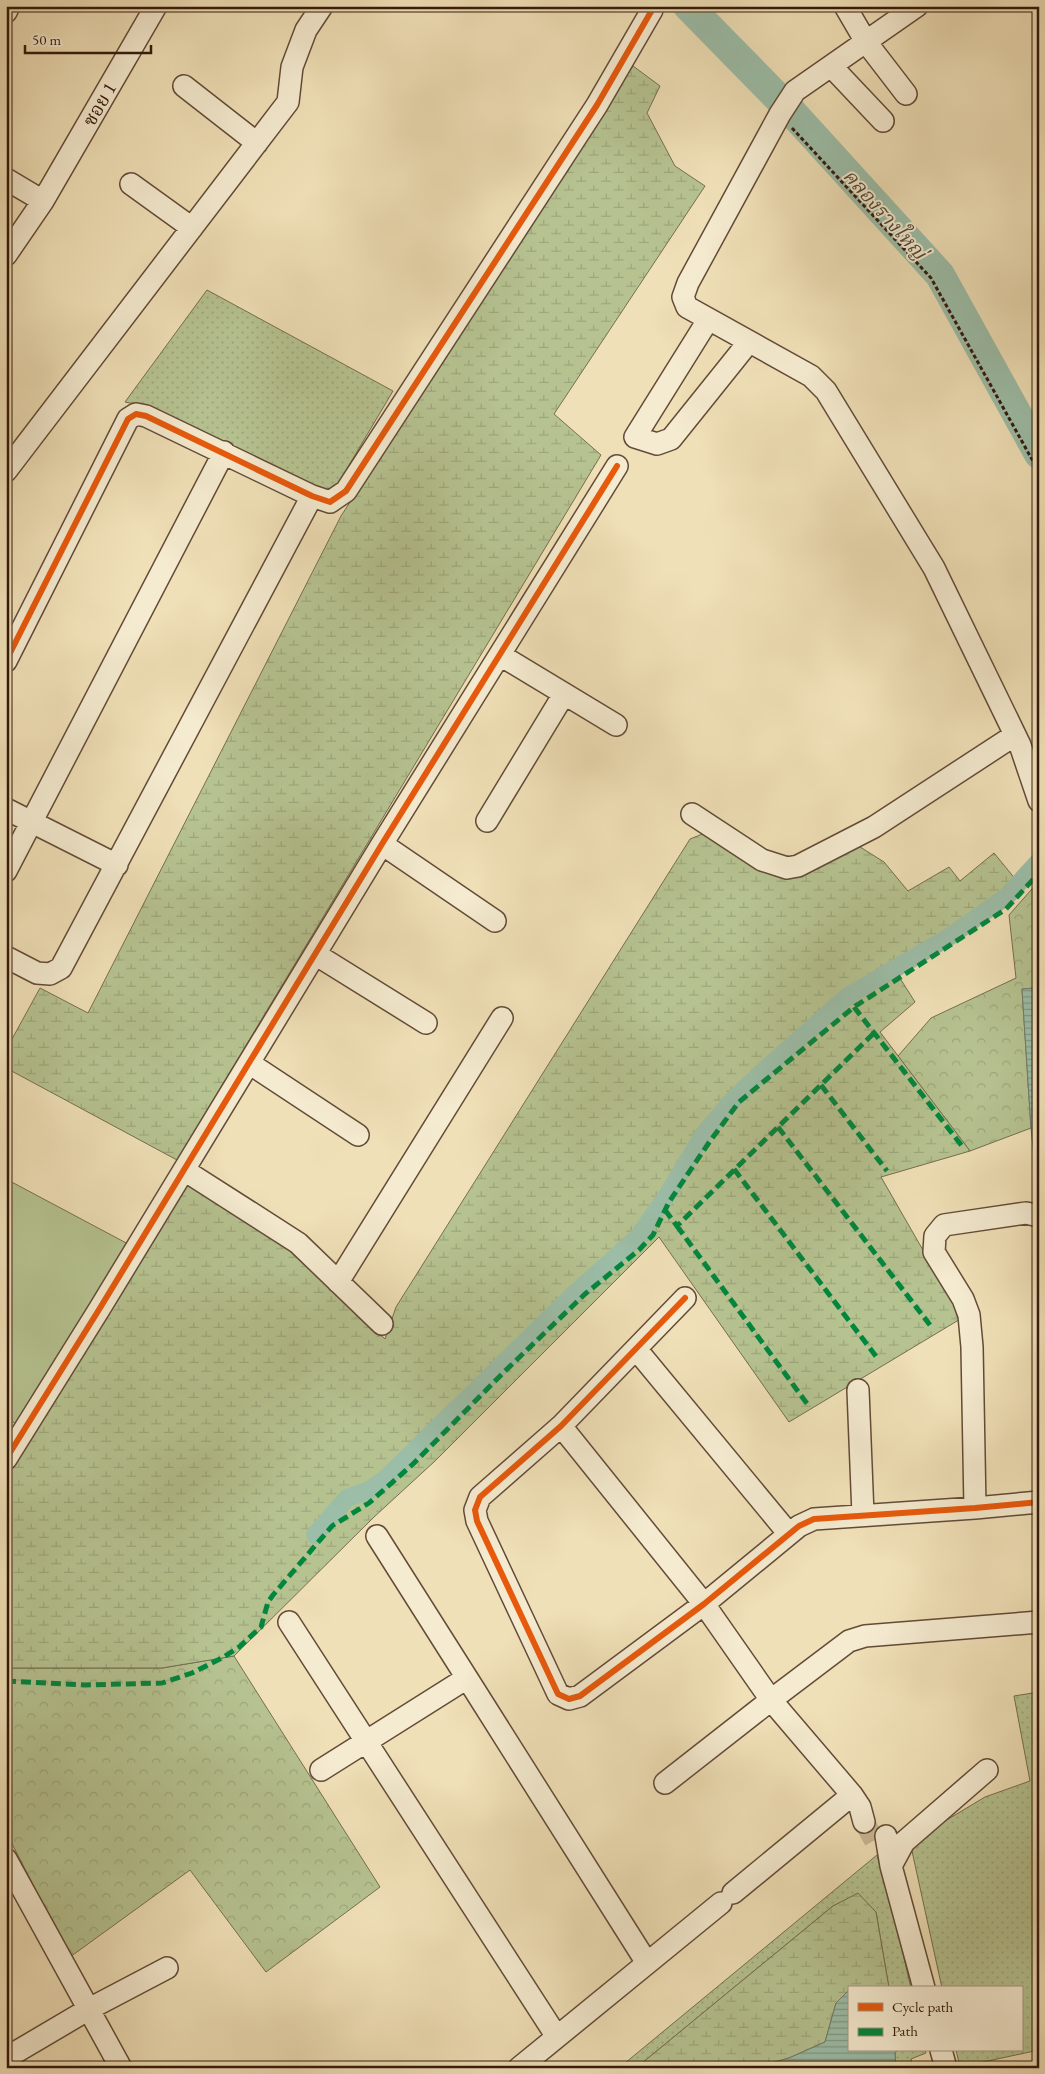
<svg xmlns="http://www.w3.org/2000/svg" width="1045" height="2074" font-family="'EB Garamond','Noto Serif Thai',serif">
<defs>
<pattern id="grass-dots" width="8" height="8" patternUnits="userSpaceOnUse" patternTransform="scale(1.25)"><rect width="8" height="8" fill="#b6c391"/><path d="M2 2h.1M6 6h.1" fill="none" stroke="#9da77c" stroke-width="1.8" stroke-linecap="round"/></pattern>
<pattern id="forest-crowns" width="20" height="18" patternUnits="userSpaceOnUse" patternTransform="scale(1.25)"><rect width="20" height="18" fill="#b6c391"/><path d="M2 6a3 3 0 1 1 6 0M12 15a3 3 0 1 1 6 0" fill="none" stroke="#9da77c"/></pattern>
<pattern id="wetland-marsh" width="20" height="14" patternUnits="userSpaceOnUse" patternTransform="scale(1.25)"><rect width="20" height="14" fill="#b6c391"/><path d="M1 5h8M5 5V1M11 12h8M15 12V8" fill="none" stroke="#9da77c"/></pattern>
<pattern id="water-rules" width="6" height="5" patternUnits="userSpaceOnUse" patternTransform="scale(1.25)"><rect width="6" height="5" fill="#9cbea8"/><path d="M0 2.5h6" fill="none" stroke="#809a87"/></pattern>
</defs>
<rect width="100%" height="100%" fill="#f0e0b7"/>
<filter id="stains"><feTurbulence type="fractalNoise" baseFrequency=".004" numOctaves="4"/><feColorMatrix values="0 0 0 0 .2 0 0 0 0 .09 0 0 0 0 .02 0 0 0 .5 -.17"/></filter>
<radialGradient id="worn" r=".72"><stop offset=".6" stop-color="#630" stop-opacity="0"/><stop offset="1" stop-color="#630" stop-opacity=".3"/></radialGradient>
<path fill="url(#grass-dots)" stroke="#756e4f" d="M 207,290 L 393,391 L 336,487 L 322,493 L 149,407 L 125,402 Z
M 1039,1692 L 1039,2050 L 960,2067 L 956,2050 L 1021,2050 L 1021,1988 L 942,1988 L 910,1842 L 985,1797 L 1030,1781 L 1014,1696 Z
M 877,1855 L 891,1902 L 911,1988 L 889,1988 L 876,1912 L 858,1894 L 833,1906 L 636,2068 L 619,2068 Z
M 897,2050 L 925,2050 L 926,2053 L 911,2059 L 913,2068 L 896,2068 L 895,2053 Z"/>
<path fill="url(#forest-crowns)" stroke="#756e4f" d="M 1039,881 L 1039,1019 L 1035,988 L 1022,989 L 1031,1128 L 970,1151 L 898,1056 L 931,1018 L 1016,978 L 1009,915 Z
M 234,1656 L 380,1887 L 266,1972 L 190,1870 L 70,1957 L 6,1832 L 6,1668 L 162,1668 Z"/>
<path fill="url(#wetland-marsh)" stroke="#756e4f" d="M 633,66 L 660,86 L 647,113 L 675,166 L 705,186 L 554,414 L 601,455 L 177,1160 L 6,1068 L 6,1050 L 40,988 L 88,1013 L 341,516 Z
M 705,833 L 759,864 L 857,845 L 884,862 L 908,891 L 949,867 L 960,881 L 994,853 L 1021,886 L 991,914 L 896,972 L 915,1002 L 880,1032 L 970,1151 L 881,1177 L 962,1318 L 789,1422 L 659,1237 L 435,1461 L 374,1517 L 234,1656 L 162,1668 L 6,1668 L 6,1478 L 186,1182 L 289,1247 L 385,1339 L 396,1307 L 690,839 Z
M 858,1893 L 876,1912 L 889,1988 L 849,1988 L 849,1992 L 847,1992 L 836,2003 L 825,2042 L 789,2058 L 753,2068 L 636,2068 L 833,1906 Z"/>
<path fill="#b6c391" stroke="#756e4f" d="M 6,1179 L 130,1245 L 18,1425 L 6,1418 Z"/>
<path fill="url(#water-rules)" stroke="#727c6a" d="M 1035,988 L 1039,1019 L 1039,1187 L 1037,1188 L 1031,1128 L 1022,989 Z
M 847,1992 L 849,1992 L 849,2050 L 897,2050 L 895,2053 L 896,2068 L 753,2068 L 789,2058 L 825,2042 L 836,2003 Z"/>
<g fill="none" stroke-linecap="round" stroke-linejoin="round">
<path stroke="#9cbea8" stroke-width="18" d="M 315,1535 L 347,1498 L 369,1490 L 385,1479 L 574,1294 L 638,1237 L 666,1197 L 703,1135 L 730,1103 L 760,1074 L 848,996 L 949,937 L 1007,896 L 1039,861"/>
<path stroke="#9cbea8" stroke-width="30" d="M 688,6 L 789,109 L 940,275 L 1039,454"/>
<path stroke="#cab895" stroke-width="21" stroke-dasharray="21 11" stroke-linecap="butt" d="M 864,1822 L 876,1843"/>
<g stroke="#634b38" stroke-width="24">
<path id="minor" d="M 845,6 L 866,42 L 906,94
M 917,6 L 795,91 L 780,114 L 688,283 L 683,297 L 687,307 L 811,376 L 826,391 L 934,568 L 1020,745 L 1039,801
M 6,12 L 9,6
M 831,66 L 883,121
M 184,86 L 257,143
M 6,179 L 43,201
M 131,184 L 192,228
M 6,255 L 43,201 L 156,6
M 708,320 L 635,437 L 657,444 L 671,439 L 748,343
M 6,471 L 288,102 L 292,67 L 306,30 L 322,6
M 500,655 L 616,725
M 6,661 L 128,419 L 136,414 L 146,416 L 312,496 L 330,502 L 346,491 L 597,105 L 652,10
M 6,809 L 117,865
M 692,814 L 762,860 L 787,868 L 798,866 L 874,827 L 1015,735
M 487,821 L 564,694
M 382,844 L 495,921
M 6,871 L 224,452
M 315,954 L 426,1023
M 6,957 L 37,973 L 50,974 L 61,968 L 312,496
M 249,1063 L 358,1135
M 184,1170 L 298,1243 L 382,1324
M 338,1282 L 502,1018
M 685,1298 L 561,1426 L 480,1497 L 475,1510 L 477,1521 L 558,1694 L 569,1699 L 580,1696 L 704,1604 L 799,1526 L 814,1519 L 975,1508 L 1039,1502
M 636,1349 L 789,1534
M 858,1390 L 863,1515
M 561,1426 L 704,1604 L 771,1700 L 852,1795 L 860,1807 L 864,1822
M 6,1459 L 100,1308 L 382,844 L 617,466
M 975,1508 L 972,1347 L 969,1315 L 963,1299 L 934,1252 L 935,1236 L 944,1225 L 1026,1213 L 1039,1216
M 377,1536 L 467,1678
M 289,1622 L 557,2037
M 321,1770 L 467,1678 L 647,1963
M 665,1783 L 771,1700 L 849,1641 L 865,1636 L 1039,1622
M 886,1836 L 891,1866 L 924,1988
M 6,1859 L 121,2068
M 891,1866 L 904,1842 L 987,1770
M 733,1893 L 852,1795
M 941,2050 L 946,2068
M 6,2058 L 89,2009 L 167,1968
M 519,2068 L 721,1903"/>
</g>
<path stroke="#34190d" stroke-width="3" stroke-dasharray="4 2.5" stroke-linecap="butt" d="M 792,128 L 931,278 L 1039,472"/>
<use href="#minor" stroke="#f5ebd0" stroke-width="21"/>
<path stroke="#00873e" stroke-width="5" stroke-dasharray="10 5" stroke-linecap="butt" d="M 854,1007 L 962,1146
M 821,1085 L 887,1171
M 778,1127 L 930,1325
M 734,1169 L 878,1359
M 665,1210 L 677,1226 L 873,1034
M 677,1226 L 808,1405
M 6,1681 L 85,1685 L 162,1683 L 192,1673 L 222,1658 L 239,1647 L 261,1627 L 268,1602 L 273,1595 L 332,1526 L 369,1503 L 413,1464 L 503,1373 L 585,1294 L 639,1250 L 653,1235 L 669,1202 L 710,1141 L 739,1102 L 854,1007 L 1006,909 L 1039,873"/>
<g stroke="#f5ebd0" stroke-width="9">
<path id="cycleway" d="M 6,661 L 128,419 L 136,414 L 146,416 L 312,496 L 330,502 L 346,491 L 597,105 L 652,10
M 685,1298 L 561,1426 L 480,1497 L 475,1510 L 477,1521 L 558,1694 L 569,1699 L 580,1696 L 704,1604 L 799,1526 L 814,1519 L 975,1508 L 1039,1502
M 6,1459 L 100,1308 L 382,844 L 617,466"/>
</g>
<use href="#cycleway" stroke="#e8590c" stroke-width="6"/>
</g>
<g text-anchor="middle" stroke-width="4" stroke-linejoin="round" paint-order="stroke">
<g font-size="19" fill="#34190d" stroke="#f5ebd0">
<text transform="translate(99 104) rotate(-60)" y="7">ซอย 1</text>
</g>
<g font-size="20" font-style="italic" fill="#534b3c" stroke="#f5ebd0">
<text transform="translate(885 214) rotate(48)" y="7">คลองรางใหญ่</text>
</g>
</g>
<rect width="1045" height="2074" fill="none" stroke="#f0e0b7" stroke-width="25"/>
<rect x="8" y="8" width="1030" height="2059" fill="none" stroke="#34190d" stroke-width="2.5"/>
<rect x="12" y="12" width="1020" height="2049" fill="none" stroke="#34190d"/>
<rect x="848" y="1986" width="175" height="65" fill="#f5ebd0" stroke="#a89782"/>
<rect x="858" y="2003" width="25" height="8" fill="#e8590c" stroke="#a89782"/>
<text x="892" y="2012" font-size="15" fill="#34190d">Cycle path</text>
<rect x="858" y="2028" width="25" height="8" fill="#00873e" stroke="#a89782"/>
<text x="892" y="2036" font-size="15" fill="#34190d">Path</text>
<path d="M25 45v8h126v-8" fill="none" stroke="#34190d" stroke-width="2.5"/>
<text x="32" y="45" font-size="15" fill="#34190d" stroke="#f5ebd0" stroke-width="4" paint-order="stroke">50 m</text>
<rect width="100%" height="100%" filter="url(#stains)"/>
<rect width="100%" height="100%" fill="url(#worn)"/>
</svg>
